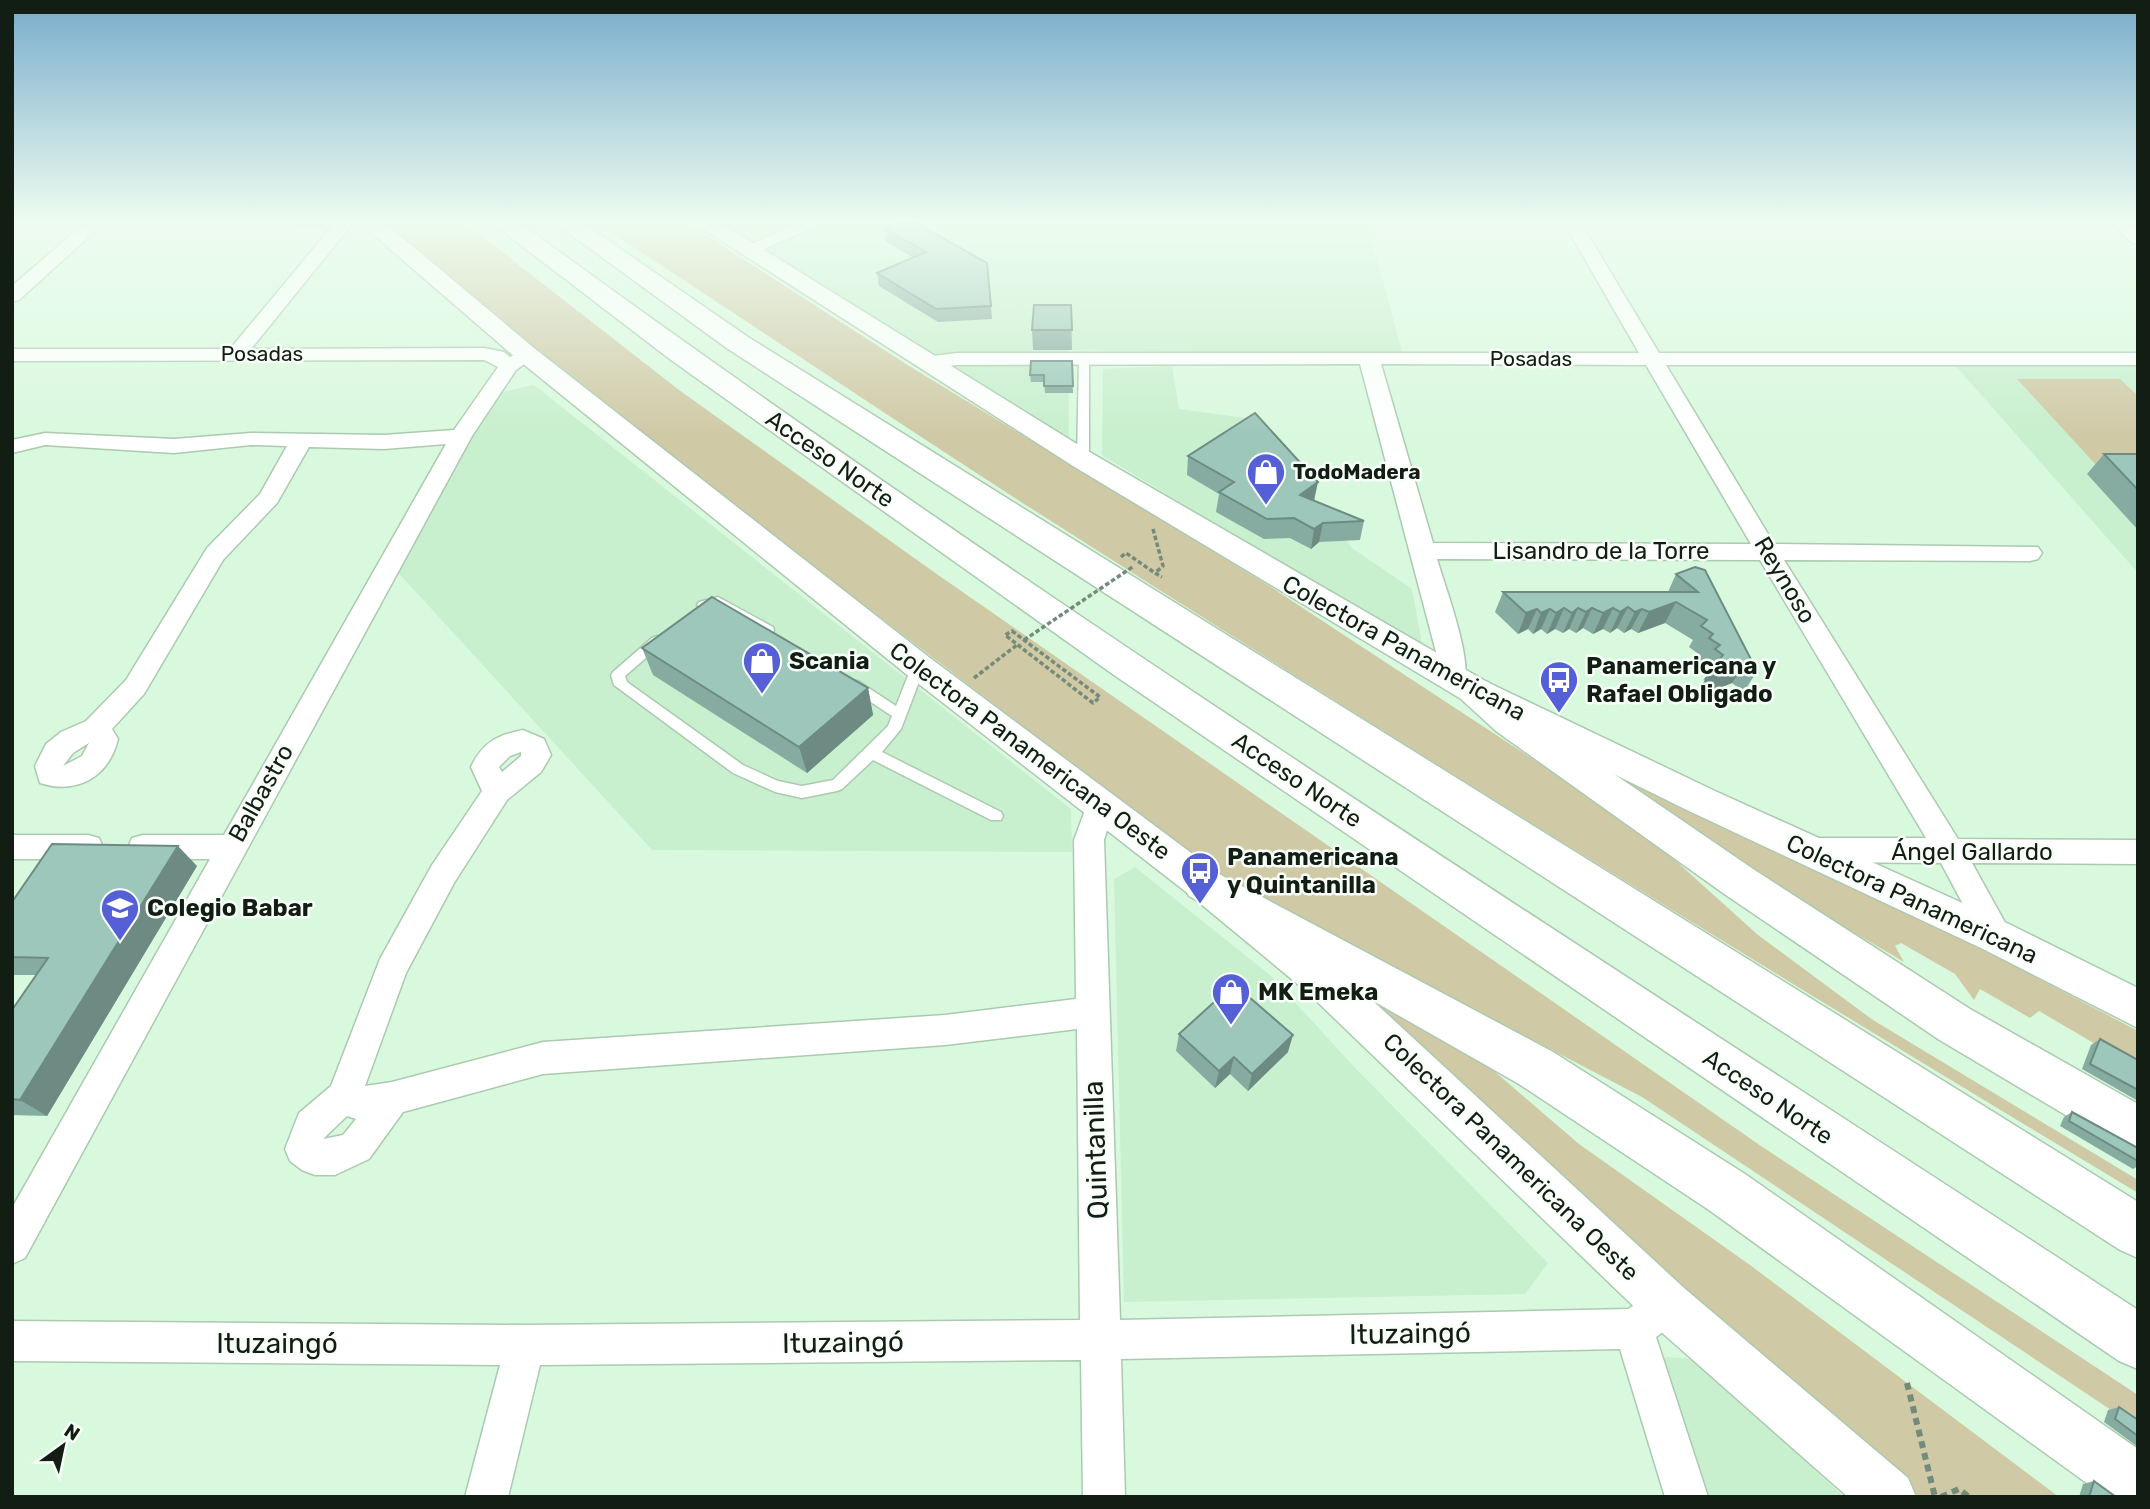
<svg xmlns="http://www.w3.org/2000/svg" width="2150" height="1509" font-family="Rubik,sans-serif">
<rect width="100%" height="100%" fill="#d9f9de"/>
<path fill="#c8efce" d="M 717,223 L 1367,223 L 1403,355 L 1068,350 L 1069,443 Z
M 1172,366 L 1179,409 L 1253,419 L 1352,548 L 1412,589 L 1423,650 L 1102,455 L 1103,369 Z
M 1956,366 L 2138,366 L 2138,573 Z
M 534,385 L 1071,809 L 1072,852 L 652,850 L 393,567 L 490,403 L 503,392 Z
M 1135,867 L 1270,975 L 1357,1070 L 1548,1263 L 1525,1294 L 1124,1302 L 1114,879 Z
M 1666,1357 L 1695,1359 L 1844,1497 L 1694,1497 L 1656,1377 Z"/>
<path fill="#d0c9a6" d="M 377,223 L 465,223 L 679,390 L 931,570 L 1761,1146 L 2138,1395 L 2138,1428 L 1642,1097 L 1254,895 L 1160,836 L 1041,740 L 501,328 Z
M 596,223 L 687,223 L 906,364 L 1263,582 L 1530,757 L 1646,834 L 1758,935 L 1873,1020 L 2138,1180 L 2138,1193 C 1769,971 1403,746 1040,514 C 891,419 745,319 596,223 Z
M 2017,379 L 2120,379 L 2138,396 L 2138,467 L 2098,467 Z
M 1562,748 L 1986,951 L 2138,1031 L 2138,1069 L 2039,1011 L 2030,1018 L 1980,989 L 1974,1000 L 1955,974 L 1901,943 L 1895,946 L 1904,962 L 1743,867 Z
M 1380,1002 L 1448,1040 L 1493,1070 L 1579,1144 L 1750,1265 L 2059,1497 L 1920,1497 L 1744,1346 L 1376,1007 Z"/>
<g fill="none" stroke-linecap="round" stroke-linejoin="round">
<g stroke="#abcaaf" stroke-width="3">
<path id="service" d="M 1084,355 L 1089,358 L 1089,460 L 1083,463 L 1077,460 L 1079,358 Z
M 718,597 L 773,627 L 774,630 L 773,633 L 763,633 L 716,606 L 703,609 L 697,605 L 699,602 Z
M 657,636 L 663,641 L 662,644 L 625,676 L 627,682 L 743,765 L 778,781 L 802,786 L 833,780 L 888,726 L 892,716 L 848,687 L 846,684 L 848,681 L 858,681 L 896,706 L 913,663 L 923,663 L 925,666 L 901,729 L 882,752 L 1001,812 L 1003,816 L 1001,820 L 991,820 L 873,760 L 842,789 L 837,791 L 802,798 L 775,792 L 733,773 L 614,685 L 611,675 L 613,672 L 652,638 Z"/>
</g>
<g stroke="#abcaaf" stroke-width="3">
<path id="minor" d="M 85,223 L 104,223 L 19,300 L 12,302 L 12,286 Z
M 335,223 L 353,223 L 251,349 L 484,348 L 504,352 L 510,357 L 528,348 L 538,354 L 516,370 L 472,436 L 25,1258 L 12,1264 L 12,1208 L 210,859 L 143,859 L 132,856 L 128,847 L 132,838 L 143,835 L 224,835 L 446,444 L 384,449 L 309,447 L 277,503 L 223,560 L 144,694 L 112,729 L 118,739 C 109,777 77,795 40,783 L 35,766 L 46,744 L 61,732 L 86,721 L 126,680 L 207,548 L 260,494 L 287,446 L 251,445 L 174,453 L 45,445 L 12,453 L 12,440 L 45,433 L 174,439 L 251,433 L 384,435 L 454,430 L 498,367 L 484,360 L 12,361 L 12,349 L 230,349 ZM 89,743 L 82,756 L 63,766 L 73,753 Z
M 799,223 L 823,223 L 753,254 L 741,254 L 738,250 Z
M 1564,223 L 1581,223 L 1659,353 L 2138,353 L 2138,365 L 1666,365 L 1774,544 L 2038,547 L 2042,553 L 2038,559 L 2030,561 L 1784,560 L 1958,839 L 2138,840 L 2138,864 L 1972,863 L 2013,937 L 2008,947 L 1997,951 L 1986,947 L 1941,863 L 1808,862 L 1797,859 L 1793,850 L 1797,841 L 1808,838 L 1926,838 L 1760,560 L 1437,559 C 1444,584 1475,665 1463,686 L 1454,689 L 1445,686 L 1360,364 L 957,365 L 925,369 L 915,363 L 925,357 L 957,353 L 1639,353 ZM 1381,364 L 1646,365 L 1751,544 L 1433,543 Z
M 2111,223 L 2130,223 L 2138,230 L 2138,244 L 2132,243 Z
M 523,730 L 544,739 L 551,755 L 541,772 L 507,800 L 454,883 L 406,973 L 365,1086 L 392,1082 L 543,1042 L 945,1015 L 1076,999 L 1074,840 L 1090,797 L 1100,793 L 1110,797 L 1115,805 L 1104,840 L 1120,1320 L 1628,1309 L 1667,1285 L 1681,1291 L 1687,1305 L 1681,1319 L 1656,1337 L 1708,1497 L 1665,1497 L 1620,1349 L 1121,1359 L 1125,1497 L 1083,1497 L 1081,1360 L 540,1365 L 508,1497 L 465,1497 L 500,1365 L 12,1361 L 12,1321 L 525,1325 L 1080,1320 L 1077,1029 L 945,1045 L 543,1074 L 403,1112 L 369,1159 L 335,1175 L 315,1175 L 302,1170 L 290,1161 L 285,1149 L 299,1113 L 331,1086 L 380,959 L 432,865 L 482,791 L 471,767 C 482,743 497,735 523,730 ZM 521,752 L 521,756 L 502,772 L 499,767 L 510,756 ZM 347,1116 L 356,1119 L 343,1135 L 323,1139 Z
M 12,835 L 88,835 L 99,838 L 103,847 L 99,856 L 88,859 L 12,859 Z"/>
</g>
<g stroke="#abcaaf" stroke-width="3">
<path id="tertiary" d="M 360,223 L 385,223 L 534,348 L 930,658 L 1218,873 L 1334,965 L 1684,1288 L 1908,1478 L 1916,1497 L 1848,1497 L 1650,1322 L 1306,991 L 1190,895 L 906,674 L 516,358 Z
M 694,223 L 721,223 L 1093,454 L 1487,682 L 1715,791 L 2011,925 L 2138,988 L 2138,1028 L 1983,949 L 1689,811 L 1463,700 L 1073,466 Z"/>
</g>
<g stroke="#abcaaf" stroke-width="3">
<path id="motorway" d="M 492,223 L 520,223 C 1044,607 1594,954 2138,1310 L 2138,1369 L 2119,1361 L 1114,675 L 671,360 Z
M 555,223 L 583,223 L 748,337 L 2138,1202 L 2138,1258 L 2120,1250 L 728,349 Z
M 1475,678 L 1488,682 L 1522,711 L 1753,869 L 1970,1009 L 2138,1104 L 2138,1155 L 2121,1148 L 1938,1039 L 1723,893 L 1496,731 L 1462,700 L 1457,691 L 1462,682 Z
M 1204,866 L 1553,1052 L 1745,1174 L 2138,1449 L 2138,1497 L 2106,1497 L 1709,1210 L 1519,1084 L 1189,896 L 1183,884 L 1189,872 Z"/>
</g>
<path stroke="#758b79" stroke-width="3.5" stroke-dasharray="4.5 2.5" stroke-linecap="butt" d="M 1153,529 L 1163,566 L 1155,573 L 1162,577
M 1121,557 L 1126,553 L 1155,573
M 1012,631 L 1100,697 L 1093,703 L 1005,635 Z
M 974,678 L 1017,645"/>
<path stroke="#758b79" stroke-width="6" stroke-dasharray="7 5" stroke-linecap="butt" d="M 1907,1383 L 1935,1497
M 1941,1497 L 1959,1489 L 1969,1497"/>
<use href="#service" fill="#fff" fill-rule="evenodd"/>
<use href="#minor" fill="#fff" fill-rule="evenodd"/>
<use href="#tertiary" fill="#fff" fill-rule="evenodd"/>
<use href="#motorway" fill="#fff" fill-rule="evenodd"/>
<path stroke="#758b79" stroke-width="3.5" stroke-dasharray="4.5 2.5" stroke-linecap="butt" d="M 1024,640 L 1134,566"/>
</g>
<path fill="#86aba0" d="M 292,223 L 324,223 L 320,228 L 294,227 Z
M 896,223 L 991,306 L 992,319 L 938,322 L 879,286 L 877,273 L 914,258 L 885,241 L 884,228 Z
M 1071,305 L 1072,350 L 1033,350 L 1032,330 Z
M 1072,361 L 1073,393 L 1045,393 L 1044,382 L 1031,382 L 1030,375 Z
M 2104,454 L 2138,454 L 2138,530 L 2087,474 Z
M 1188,456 L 1315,501 L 1364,521 L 1360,540 L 1319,542 L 1311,549 L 1290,538 L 1264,539 L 1216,512 L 1219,494 L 1187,475 Z
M 1695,567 L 1757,671 L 1744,692 L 1732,683 L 1694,698 L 1709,674 L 1703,670 L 1705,665 L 1698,659 L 1700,655 L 1689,647 L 1693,640 L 1665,623 L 1638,633 L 1631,629 L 1624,633 L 1617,628 L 1610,633 L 1603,629 L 1593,634 L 1583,628 L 1576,633 L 1569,629 L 1563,633 L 1555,629 L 1547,634 L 1541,629 L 1533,634 L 1528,629 L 1518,634 L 1495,612 L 1503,592 L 1668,592 L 1676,574 Z
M 642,648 L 868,688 L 873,715 L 807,773 L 653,675 Z
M 197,866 L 47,1116 L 12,1115 L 12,1010 L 36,975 L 12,975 L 12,902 Z
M 1179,1034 L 1288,1052 L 1248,1091 L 1230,1074 L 1215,1088 L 1176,1051 Z
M 2100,1039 L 2138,1060 L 2138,1101 L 2082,1069 L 2091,1045 Z
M 2072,1112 L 2138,1148 L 2138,1166 L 2133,1169 L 2060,1126 L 2064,1117 Z
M 2119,1407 L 2138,1420 L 2138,1447 L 2104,1422 L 2108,1410 Z
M 2094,1481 L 2116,1497 L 2079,1497 L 2083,1484 Z"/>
<path fill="#6d8b82" d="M 1318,482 L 1314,501 L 1300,495 Z
M 1323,523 L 1319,542 L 1311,549 L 1314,529 Z
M 1676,602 L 1665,623 L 1638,633 L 1649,612 Z
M 1628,607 L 1617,628 L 1610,633 L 1620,612 Z
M 1564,608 L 1555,629 L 1547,634 L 1556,613 Z
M 1578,608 L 1569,629 L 1563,633 L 1572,613 Z
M 1592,608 L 1583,628 L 1576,633 L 1586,612 Z
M 1613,608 L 1603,629 L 1593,634 L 1603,613 Z
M 1537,609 L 1528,629 L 1518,634 L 1526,613 Z
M 1550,609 L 1541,629 L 1533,634 L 1541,613 Z
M 1642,609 L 1631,629 L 1624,633 L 1635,612 Z
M 1745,663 L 1732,683 L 1694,698 L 1706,678 Z
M 868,688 L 873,715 L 807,773 L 799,747 Z
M 178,846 L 197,866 L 47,1116 L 20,1100 Z
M 1293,1035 L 1288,1052 L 1248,1091 L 1252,1074 Z
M 1234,1057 L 1230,1074 L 1215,1088 L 1219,1071 Z"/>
<path fill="#9cc7ba" stroke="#6d8b82" stroke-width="2" d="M 896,223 L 916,223 L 987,263 L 991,306 L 936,309 L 877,273 L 926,252 L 884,228 Z
M 1034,305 L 1071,305 L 1072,330 L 1032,330 Z
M 1031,361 L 1072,361 L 1073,386 L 1044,386 L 1044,375 L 1030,375 Z
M 1255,413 L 1318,482 L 1300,495 L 1364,521 L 1323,523 L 1314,529 L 1294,518 L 1267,519 L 1219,492 L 1234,482 L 1188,456 Z
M 2104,454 L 2138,454 L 2138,490 Z
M 1695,567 L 1705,570 L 1757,671 L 1745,663 L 1706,678 L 1723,655 L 1715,649 L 1720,645 L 1709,638 L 1713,634 L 1701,626 L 1707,620 L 1676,602 L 1649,612 L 1642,609 L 1635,612 L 1628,607 L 1620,612 L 1613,608 L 1603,613 L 1592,608 L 1586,612 L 1578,608 L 1572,613 L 1564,608 L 1556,613 L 1550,609 L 1541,613 L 1537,609 L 1526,613 L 1503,592 L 1698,592 L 1676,574 Z
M 712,597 L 868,688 L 799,747 L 642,648 Z
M 52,844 L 178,846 L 20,1100 L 12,1099 L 12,1010 L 48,958 L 12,957 L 12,902 Z
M 1234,984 L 1293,1035 L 1252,1074 L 1234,1057 L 1219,1071 L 1179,1034 Z
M 2100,1039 L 2138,1060 L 2138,1090 L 2090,1064 Z
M 2072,1112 L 2138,1148 L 2138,1161 L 2069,1121 Z
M 2119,1407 L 2138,1420 L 2138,1436 L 2115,1419 Z
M 2094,1481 L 2116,1497 L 2089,1497 Z"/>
<linearGradient id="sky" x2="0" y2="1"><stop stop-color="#78accc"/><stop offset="0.51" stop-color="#eefcf0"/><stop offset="1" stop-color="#eefcf0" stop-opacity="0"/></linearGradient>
<rect width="2150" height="435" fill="url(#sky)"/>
<defs>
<g id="shop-pin" transform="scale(2.0125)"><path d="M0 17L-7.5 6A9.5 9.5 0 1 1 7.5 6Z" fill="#555fd6" stroke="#f8fff9"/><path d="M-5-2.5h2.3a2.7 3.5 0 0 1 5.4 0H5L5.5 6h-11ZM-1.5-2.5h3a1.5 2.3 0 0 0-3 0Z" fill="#fff"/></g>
<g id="bus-pin" transform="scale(2.0125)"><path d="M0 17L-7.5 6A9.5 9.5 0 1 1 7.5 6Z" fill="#555fd6" stroke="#f8fff9"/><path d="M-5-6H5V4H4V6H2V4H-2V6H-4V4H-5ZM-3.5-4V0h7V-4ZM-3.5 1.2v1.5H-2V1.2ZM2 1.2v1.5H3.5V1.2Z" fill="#fff"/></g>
<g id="school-pin" transform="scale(2.0125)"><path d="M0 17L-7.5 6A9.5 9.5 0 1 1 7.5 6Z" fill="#555fd6" stroke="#f8fff9"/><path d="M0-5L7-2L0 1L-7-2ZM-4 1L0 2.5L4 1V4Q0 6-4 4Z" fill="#fff"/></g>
</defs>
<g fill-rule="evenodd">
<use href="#shop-pin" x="1266" y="472"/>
<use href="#shop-pin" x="762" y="661"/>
<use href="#bus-pin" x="1559" y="680"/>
<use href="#bus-pin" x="1200" y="871"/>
<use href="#school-pin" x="120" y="908"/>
<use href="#shop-pin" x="1231" y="992"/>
</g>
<g text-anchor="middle" stroke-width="5" stroke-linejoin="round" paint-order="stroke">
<g font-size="21" fill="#121d14" stroke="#f8fff9">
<text x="262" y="361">Posadas</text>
<text x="1531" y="366">Posadas</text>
</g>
<g font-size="21" font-weight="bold" fill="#121d14" stroke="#f8fff9" text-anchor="start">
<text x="1293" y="479">TodoMadera</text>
</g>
<g font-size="24" fill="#121d14" stroke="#f8fff9">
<text transform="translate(830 459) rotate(35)" y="8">Acceso Norte</text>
<text x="1601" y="559">Lisandro de la Torre</text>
<text transform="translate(1785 580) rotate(59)" y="8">Reynoso</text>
<text transform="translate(1404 648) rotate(29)" y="8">Colectora Panamericana</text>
<text transform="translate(1030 751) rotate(37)" y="8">Colectora Panamericana Oeste</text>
<text transform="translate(1297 780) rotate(34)" y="8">Acceso Norte</text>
<text transform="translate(261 793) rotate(-61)" y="8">Balbastro</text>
<text x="1972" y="860">Ángel Gallardo</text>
<text transform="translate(1912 899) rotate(25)" y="8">Colectora Panamericana</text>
<text transform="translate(1768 1097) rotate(34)" y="8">Acceso Norte</text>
<text transform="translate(1511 1157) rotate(44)" y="8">Colectora Panamericana Oeste</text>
</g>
<g font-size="24" font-weight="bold" fill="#121d14" stroke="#f8fff9" text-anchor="start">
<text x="789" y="669">Scania</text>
<text x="1586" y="674">Panamericana y<tspan x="1586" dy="28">Rafael Obligado</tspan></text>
<text x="1227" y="865">Panamericana<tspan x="1227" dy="28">y Quintanilla</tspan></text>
<text x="147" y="916">Colegio Babar</text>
<text x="1258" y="1000">MK Emeka</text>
</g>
<g font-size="28" fill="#121d14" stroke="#f8fff9">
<text transform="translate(1095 1150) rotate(-92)" y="10">Quintanilla</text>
<text transform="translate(1410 1333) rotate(-1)" y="10">Ituzaingó</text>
<text transform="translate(843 1342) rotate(-1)" y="10">Ituzaingó</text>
<text x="277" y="1353">Ituzaingó</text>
</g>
</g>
<rect width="2150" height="1509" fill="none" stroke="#121d14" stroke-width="28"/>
<g transform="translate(63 1446) rotate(33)" stroke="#f8fff9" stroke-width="5" paint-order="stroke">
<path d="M0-5L12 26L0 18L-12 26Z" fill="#121d14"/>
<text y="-10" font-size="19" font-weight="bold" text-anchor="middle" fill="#121d14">N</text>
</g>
</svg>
